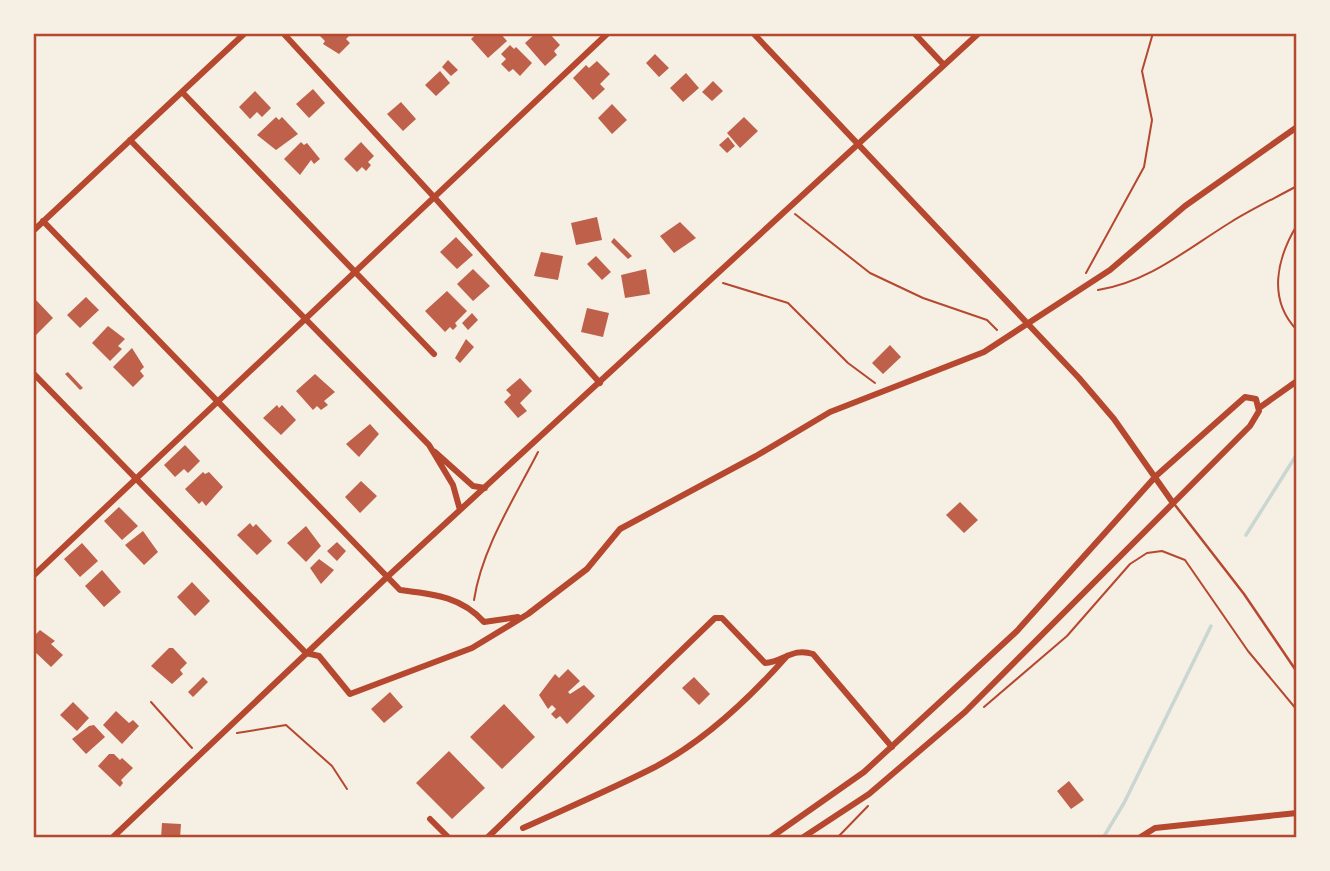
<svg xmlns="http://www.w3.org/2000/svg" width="1330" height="871" font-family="'Fira Sans',sans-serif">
<rect width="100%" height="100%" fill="#f6efe4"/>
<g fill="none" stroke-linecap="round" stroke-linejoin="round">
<path stroke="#c9d6d2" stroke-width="3.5" d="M 1246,535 L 1297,454
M 1103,838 L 1124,803 L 1211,626"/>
</g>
<path fill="#bf614a" d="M 323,33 L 352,33 L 346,39 L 350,43 L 339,54 L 323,44 L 325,41 L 320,36 Z
M 477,33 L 500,33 L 507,41 L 488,58 L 471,39 Z
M 536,33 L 549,33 L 560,45 L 554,51 L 557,55 L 545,66 L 525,43 Z
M 510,45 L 514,49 L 516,47 L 532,63 L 520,76 L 513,69 L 509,72 L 501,64 L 506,59 L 501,54 Z
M 655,54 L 669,68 L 659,77 L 646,63 Z
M 448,60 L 458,70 L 451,76 L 442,67 Z
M 597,61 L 610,74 L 600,84 L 605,89 L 593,100 L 573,78 L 586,65 L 589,68 Z
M 440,71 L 450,83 L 436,96 L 425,85 Z
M 686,73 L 699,88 L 683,102 L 670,88 Z
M 713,81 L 723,91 L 712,101 L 702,92 Z
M 313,89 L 325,103 L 309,118 L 296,104 Z
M 255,91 L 271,108 L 262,117 L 257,112 L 250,119 L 239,107 Z
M 401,102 L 416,119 L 403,131 L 387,114 Z
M 612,104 L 627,120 L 612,134 L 598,118 Z
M 276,117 L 279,120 L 282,117 L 298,134 L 276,150 L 257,135 Z
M 744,117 L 758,131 L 740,148 L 727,133 Z
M 728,137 L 735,146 L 727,153 L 719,145 Z
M 301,142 L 304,145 L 307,143 L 320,159 L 314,164 L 311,160 L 300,175 L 284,159 Z
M 361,142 L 374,156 L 368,162 L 371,165 L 366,171 L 362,167 L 357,172 L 344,159 Z
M 597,217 L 602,240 L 576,245 L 571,223 Z
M 680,222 L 696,238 L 674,253 L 660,236 Z
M 456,237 L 473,255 L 457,269 L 440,252 Z
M 614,238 L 632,256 L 628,259 L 611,242 Z
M 541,252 L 563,256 L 558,280 L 534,276 Z
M 596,256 L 611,272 L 602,280 L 587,264 Z
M 473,269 L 490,286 L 473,301 L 457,284 Z
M 646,269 L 650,294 L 625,298 L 621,275 Z
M 447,291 L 467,311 L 455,323 L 457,326 L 453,330 L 450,327 L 445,332 L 425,311 Z
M 86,297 L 99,310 L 80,328 L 67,315 Z
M 35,299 L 53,318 L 36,335 L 33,331 Z
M 587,308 L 609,313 L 603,337 L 581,332 Z
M 472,313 L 478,320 L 468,330 L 462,323 Z
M 108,326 L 125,339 L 118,346 L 122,349 L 110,361 L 92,343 Z
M 466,339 L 474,347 L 460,363 L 455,358 Z
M 890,345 L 901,357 L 883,374 L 872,363 Z
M 132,348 L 144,367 L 140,371 L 144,376 L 133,387 L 113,367 Z
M 68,372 L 83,388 L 80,390 L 65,374 Z
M 315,374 L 335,392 L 324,401 L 328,405 L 321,410 L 317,406 L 313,410 L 296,391 Z
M 520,378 L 532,391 L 520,403 L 527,411 L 518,418 L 504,402 L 511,395 L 506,390 Z
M 277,405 L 279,408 L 282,405 L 296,420 L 281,435 L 263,418 Z
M 370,424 L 379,434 L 359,457 L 346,444 Z
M 185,445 L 200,461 L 188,473 L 184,469 L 175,477 L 164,465 Z
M 203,472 L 205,474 L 209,472 L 223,487 L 206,506 L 202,501 L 199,504 L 185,489 Z
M 361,481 L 377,496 L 360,513 L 345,497 Z
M 960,502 L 978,520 L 964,533 L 946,515 Z
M 119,507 L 138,526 L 122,540 L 104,521 Z
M 250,523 L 253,527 L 256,524 L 272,541 L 257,555 L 237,535 Z
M 306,526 L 321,546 L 306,562 L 287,543 Z
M 143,531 L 158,552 L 144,565 L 125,545 Z
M 337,542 L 346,551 L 337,561 L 327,551 Z
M 82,543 L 98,561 L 80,577 L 64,559 Z
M 319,559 L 334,570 L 321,584 L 310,568 Z
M 102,570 L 121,592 L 104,607 L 85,586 Z
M 192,582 L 210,601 L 195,616 L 177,597 Z
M 40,630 L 55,641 L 51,644 L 63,655 L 51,667 L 33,650 L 33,637 Z
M 169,648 L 173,648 L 187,663 L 180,670 L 183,674 L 172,684 L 151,666 Z
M 568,669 L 580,681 L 568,692 L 570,694 L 584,685 L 595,696 L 567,724 L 560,716 L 556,719 L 551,714 L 556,709 L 552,705 L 548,709 L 539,695 L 555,674 L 559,678 Z
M 203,677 L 208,682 L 193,697 L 188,692 Z
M 694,677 L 710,694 L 699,705 L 682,688 Z
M 390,692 L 403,707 L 384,723 L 371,709 Z
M 73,702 L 89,718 L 77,731 L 60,715 Z
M 504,704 L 535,737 L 502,769 L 470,737 Z
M 116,711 L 129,723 L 133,720 L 139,726 L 122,744 L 103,725 Z
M 94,725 L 105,737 L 86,754 L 72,739 L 89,726 Z
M 449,751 L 485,788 L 452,819 L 416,783 Z
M 109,754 L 114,754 L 120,760 L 122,758 L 133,768 L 121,780 L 123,783 L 120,787 L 98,766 Z
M 1069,781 L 1084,800 L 1071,809 L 1057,791 Z
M 162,823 L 181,824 L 180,838 L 161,838 Z"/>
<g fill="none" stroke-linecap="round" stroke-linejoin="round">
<path stroke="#b5482f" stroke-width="2" d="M 795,214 L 870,273 L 923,298 L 987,320 L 997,330
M 1297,225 C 1277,258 1267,299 1297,330
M 1086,273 L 1144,167 L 1152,120 L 1142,71 L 1153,33
M 723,283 L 788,303 L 848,363 L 875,383
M 1098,290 C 1149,282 1187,249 1231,222 C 1252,209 1275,198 1297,186
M 474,600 C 482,548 514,499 538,452
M 151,702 L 192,748
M 984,707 L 1067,636 L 1130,564 L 1147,553 L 1162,551 L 1185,560 L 1248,651 L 1297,710
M 237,733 L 286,725 L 332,766 L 347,789
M 837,838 L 868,806"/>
<path stroke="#b5482f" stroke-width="2.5" d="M 1175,505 L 1244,594 L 1297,672"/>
<path stroke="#b5482f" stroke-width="6" d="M 283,33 L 434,197 L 600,383
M 753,33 L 1079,378 L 1114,419 L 1173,503
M 914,33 L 944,65
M 182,92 L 434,354
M 130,140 L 429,445 L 453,485 L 460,510
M 43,221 L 400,590 C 432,594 461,596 484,622 L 518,617
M 33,231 L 245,33
M 33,373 L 306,653 L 319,656 L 350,694 L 472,648 L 528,614 L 587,569 L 620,529 L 756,456 L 830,412 L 984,352 L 1110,270 L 1185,206 L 1297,127
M 1259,408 L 1297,381
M 435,452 L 473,486 L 485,488
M 33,576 L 608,33
M 430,819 L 449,838
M 523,828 C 567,808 612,789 655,767 C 706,740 749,699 787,656
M 112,838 L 386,578 L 979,33
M 487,838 L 715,618 L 722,618 L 765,663 C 784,662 792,647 813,654 L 892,747
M 770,838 L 864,772 L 1017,631 L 1156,476 L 1245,397 L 1256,399 L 1259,411 L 1250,426 L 965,712 L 869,794 L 802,838
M 1139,838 L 1155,828 L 1297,813"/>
</g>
<rect width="1330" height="871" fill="none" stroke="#f6efe4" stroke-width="70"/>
<rect x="35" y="35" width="1260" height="801" fill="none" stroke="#b5482f" stroke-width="2.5"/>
</svg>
